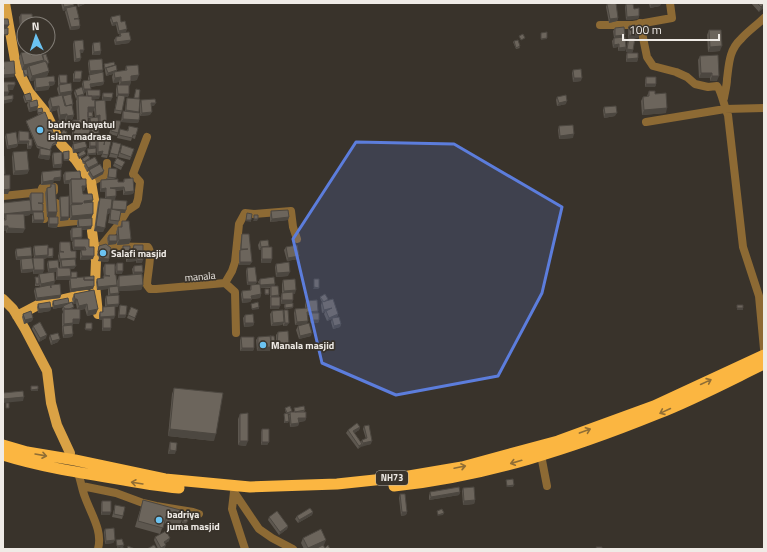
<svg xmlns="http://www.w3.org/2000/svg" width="767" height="552" font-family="'Titillium Web',sans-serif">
<rect width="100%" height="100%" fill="#39332b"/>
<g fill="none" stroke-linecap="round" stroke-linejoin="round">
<path stroke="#8d6a34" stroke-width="8" d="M 640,23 L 647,57 L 653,66 L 676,72 L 687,77 L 695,84 L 708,87 L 717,86 C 722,92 724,107 728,115 L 743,247 L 759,296 L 764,349
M 600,25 L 633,25 L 672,18 L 670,3
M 724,98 C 725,92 727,85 727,79 C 729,64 729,50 741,39 C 748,31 757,25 764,18
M 646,122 L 725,109 L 764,108
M 91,182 L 105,175 L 107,170 L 107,163
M 41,192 L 42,188 L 54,187 L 54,191
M 3,196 L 41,192 L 43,195 L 44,219
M 56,203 L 58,223 L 87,220
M 102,245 L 119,224 L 127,211 L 136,205 L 138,199 L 140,182 L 133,174 L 147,137
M 94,246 L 148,247 C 153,252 147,276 147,285 L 150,289 L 156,289 L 225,283 L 232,271 L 235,262 L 239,224 L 245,213 L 254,214 L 291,211 L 293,227 L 297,239
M 225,283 L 235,292 L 236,333
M 541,455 L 547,486
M 78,473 C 81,481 82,490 85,497 C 91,514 103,531 98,549
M 82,486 L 116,493 L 143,503 L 156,506 L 193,512 L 199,514
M 234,492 L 259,529 L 272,538 L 293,549
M 234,492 L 232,509 L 245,549"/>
<path stroke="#daa245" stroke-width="10" d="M 5,3 L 16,66 L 29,92 L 46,113 L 61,144 L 75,159 L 91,182 L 95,205 L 92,231 L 96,261 L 95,285 L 98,314
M 3,299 L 13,309 L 25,329 L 47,371 L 51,403 L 57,425 L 70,453 L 68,459
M 17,316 L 38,305 L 85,294"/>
<path stroke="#fbb641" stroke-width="11" d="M 3,445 L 27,452 L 75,460 L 165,479 L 250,487 L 337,484 L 403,477 L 462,467 L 558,441 L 654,406 L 764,355
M 3,455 C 38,466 75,472 112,478 C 134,482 157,486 179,488
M 394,486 C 484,477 573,448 657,414 C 693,400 729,381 764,364"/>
</g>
<path fill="#5d574f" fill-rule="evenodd" d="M 61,3 L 73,3 L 73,7 L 79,19 L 80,26 L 79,29 L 70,30 L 65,12 L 66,10 L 63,11 Z
M 77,3 L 87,3 L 78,7 Z
M 649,3 L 661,3 L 660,6 L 650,8 Z
M 751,3 L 764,3 L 759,12 Z
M 607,4 L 618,18 L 617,21 L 609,23 L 606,7 Z
M 626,4 L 634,9 L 639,16 L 638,19 L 626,20 L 625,7 Z
M 21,14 L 24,24 L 24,27 L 20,27 L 19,17 Z
M 111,17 L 121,22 L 126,32 L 118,34 L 116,25 L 112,26 L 110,20 Z
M 629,26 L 639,35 L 638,38 L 635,38 L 633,50 L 632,53 L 638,58 L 637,62 L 626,62 L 626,56 L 627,53 L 631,53 L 626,52 L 628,39 L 628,30 Z
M 615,28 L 625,35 L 624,37 L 626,47 L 625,51 L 618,51 L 618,47 L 613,48 L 612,41 L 614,38 L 613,31 Z
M 709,30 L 720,51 L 708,52 L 707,35 Z
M 120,33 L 129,43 L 115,45 L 114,40 L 116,37 L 119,37 Z
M 24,37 L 24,48 L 23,49 L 23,41 Z
M 74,41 L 83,53 L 81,53 L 80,61 L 74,62 L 73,44 Z
M 514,41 L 520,48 L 516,49 L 513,42 Z
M 93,43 L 101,51 L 100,55 L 92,55 L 92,46 Z
M 21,53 L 31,55 L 42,55 L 48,64 L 47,65 L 49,71 L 47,76 L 42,78 L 55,82 L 54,85 L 50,86 L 48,90 L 35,91 L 34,82 L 35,80 L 30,81 L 28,75 L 27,76 L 24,77 L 23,72 L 23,70 L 27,70 L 27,69 L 22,70 L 19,58 Z
M 700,56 L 717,81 L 710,81 L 710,78 L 699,78 L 698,60 Z
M 89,60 L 102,73 L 104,82 L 103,85 L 90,87 L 90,90 L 99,99 L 92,99 L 92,100 L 95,102 L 102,100 L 102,96 L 103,93 L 111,101 L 105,101 L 107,126 L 106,129 L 99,129 L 99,125 L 98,128 L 98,134 L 96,135 L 95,148 L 96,153 L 96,155 L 87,155 L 87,149 L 89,148 L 89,137 L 84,137 L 85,151 L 84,151 L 85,155 L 79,159 L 77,155 L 78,154 L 82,151 L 73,153 L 72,147 L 73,144 L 72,131 L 73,128 L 71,128 L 71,125 L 73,120 L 77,120 L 76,101 L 77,98 L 76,99 L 74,93 L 75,90 L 83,89 L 82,84 L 83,81 L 88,80 L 88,78 L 89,75 L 94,74 L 89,74 L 88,63 ZM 86,92 L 86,96 L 83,96 L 84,93 ZM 94,109 L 95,118 L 92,118 L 93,116 L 93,112 ZM 88,118 L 91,118 L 90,118 L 89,122 L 89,127 L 87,127 Z
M 104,64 L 117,71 L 125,71 L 126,66 L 137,80 L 131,81 L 130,85 L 129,86 L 129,94 L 128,97 L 125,97 L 121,114 L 114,113 L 117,97 L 116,97 L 116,89 L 117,85 L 119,85 L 119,82 L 113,83 L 112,77 L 113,74 L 106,76 L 105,71 L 105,70 L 104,66 Z
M 573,70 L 581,81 L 573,82 L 572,73 Z
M 75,71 L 81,79 L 80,82 L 73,82 L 73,74 Z
M 59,75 L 67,84 L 73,104 L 72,107 L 74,115 L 72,120 L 70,120 L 69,130 L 64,130 L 67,132 L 65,137 L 61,136 L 63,130 L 57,130 L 57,124 L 58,121 L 65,121 L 65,119 L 59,120 L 57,110 L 50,112 L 48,102 L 50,98 L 59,96 L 57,89 L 58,86 L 58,78 Z
M 646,77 L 656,84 L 655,87 L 645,87 L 645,80 Z
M 136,89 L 139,99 L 138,113 L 139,120 L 138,123 L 121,122 L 122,115 L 123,111 L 125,111 L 126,101 L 127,98 L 134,98 Z
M 649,91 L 655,94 L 666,113 L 642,115 L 641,101 L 643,97 L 647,96 Z
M 24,95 L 32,100 L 31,101 L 38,106 L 37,109 L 43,113 L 57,142 L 57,144 L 52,146 L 50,150 L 50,156 L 49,160 L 38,158 L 40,149 L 37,148 L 26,122 L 26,121 L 40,114 L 38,115 L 37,111 L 37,110 L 29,112 L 27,105 L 28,102 L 25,103 L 23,97 Z
M 557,97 L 566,104 L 557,106 L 556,100 Z
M 141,100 L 154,106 L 151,106 L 150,115 L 140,116 L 140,104 Z
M 604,107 L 615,116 L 604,118 L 603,110 Z
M 113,120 L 118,133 L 117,136 L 109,134 Z
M 129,126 L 136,135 L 135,139 L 132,138 L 131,141 L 117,138 L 120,129 L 127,131 Z
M 559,126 L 573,138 L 559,139 L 558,130 Z
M 19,131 L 29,139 L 31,149 L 27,149 L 27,144 L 18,144 L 17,147 L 7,149 L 5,137 L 6,134 L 18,141 L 18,135 Z
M 98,139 L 104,145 L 108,155 L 107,158 L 101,157 L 102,154 L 97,155 L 96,142 Z
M 113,142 L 118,155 L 117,158 L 123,165 L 121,170 L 113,166 L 116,158 L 109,157 Z
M 122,145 L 134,149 L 130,160 L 118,157 Z
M 13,152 L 29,170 L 27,174 L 13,175 L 12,157 Z
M 53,153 L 62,164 L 61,168 L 53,168 L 52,156 Z
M 82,159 L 90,159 L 98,163 L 97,166 L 103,174 L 92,180 L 88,174 L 89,171 L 87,172 L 84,166 L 85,163 L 83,164 L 82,161 Z
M 109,168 L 115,179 L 118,182 L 123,182 L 124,179 L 134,191 L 133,194 L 123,195 L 123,190 L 116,191 L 112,200 L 111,209 L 109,214 L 107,214 L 103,232 L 94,231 L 98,202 L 100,198 L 105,198 L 105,192 L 100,192 L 100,183 L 101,180 L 107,179 Z
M 42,172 L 61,177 L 60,181 L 53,181 L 53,184 L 41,185 L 41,176 Z
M 65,172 L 81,179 L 86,186 L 84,191 L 82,191 L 83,194 L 92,202 L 91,229 L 82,230 L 81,239 L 89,247 L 93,259 L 80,260 L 80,253 L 81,250 L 73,250 L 72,242 L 73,241 L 71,241 L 70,231 L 72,228 L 77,228 L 77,222 L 78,220 L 70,220 L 69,184 L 64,184 L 63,175 Z
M 51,184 L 57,212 L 56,217 L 50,217 L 57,228 L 48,227 L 48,220 L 49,217 L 47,217 L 45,193 L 47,188 L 49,188 Z
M 31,193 L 43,204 L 43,212 L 44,220 L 43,223 L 32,223 L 32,216 L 33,214 L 30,214 L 30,215 L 24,216 L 23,233 L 6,233 L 6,231 L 3,231 L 3,220 L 4,220 L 5,218 L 3,203 L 30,200 L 29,196 Z
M 60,197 L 69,217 L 68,220 L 60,221 L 59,200 Z
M 113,200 L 125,213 L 120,213 L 118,225 L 108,223 L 110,213 L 112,209 L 112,203 Z
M 271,211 L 289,217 L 288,220 L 270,222 L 270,215 Z
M 122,221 L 131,239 L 129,244 L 117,245 L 117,241 L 116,244 L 108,245 L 107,238 L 109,235 L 117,235 L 116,232 L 118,227 L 120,227 Z
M 242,234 L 250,265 L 239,265 L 239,253 L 240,250 L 241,237 Z
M 260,241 L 269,246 L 269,247 L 271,263 L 261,263 L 261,250 L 259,250 L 258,245 Z
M 60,242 L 71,251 L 75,261 L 74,269 L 70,269 L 71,273 L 77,278 L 94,280 L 93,289 L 70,292 L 69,281 L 70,280 L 56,280 L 56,272 L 48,272 L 47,264 L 48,261 L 59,268 L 60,268 L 60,262 L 59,262 L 58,256 L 59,253 L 59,245 Z
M 134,245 L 143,245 L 142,263 L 136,263 L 136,261 L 126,262 L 126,255 L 125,259 L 118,259 L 118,254 L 119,251 L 122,251 L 123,246 L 130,252 L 132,251 L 132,249 Z
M 34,246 L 48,248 L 53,258 L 48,258 L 48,257 L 47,258 L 44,259 L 43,273 L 33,274 L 33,270 L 32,272 L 21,273 L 20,262 L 20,260 L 16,260 L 15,252 L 16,249 L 32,256 L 31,258 L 33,261 L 34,258 L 33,249 Z
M 99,246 L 109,259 L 108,262 L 98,261 L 100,258 L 97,255 Z
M 286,247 L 299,256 L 298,259 L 287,261 L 284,250 Z
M 117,263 L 122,274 L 116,274 L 115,267 Z
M 105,264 L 115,275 L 117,285 L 117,287 L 117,281 L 119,276 L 133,275 L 132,269 L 134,266 L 142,274 L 143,285 L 141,290 L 118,291 L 118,307 L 115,307 L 114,319 L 111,319 L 111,328 L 110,331 L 102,331 L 102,320 L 99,320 L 99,315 L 100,312 L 102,312 L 103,307 L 105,307 L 105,299 L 106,296 L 108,296 L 108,289 L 97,290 L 96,282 L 97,279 L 103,279 L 104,276 L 103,268 Z
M 276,264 L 288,276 L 276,277 L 275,267 Z
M 247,268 L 256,284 L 259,284 L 258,282 L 260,279 L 275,284 L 274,286 L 279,297 L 279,309 L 270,309 L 270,288 L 260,288 L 261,294 L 260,298 L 252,299 L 250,302 L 242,303 L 241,294 L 242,291 L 250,290 L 250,288 L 251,285 L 247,285 L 246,271 Z
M 39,274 L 54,285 L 40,287 L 39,284 L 39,286 L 35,286 L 35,277 L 38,277 Z
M 283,280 L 295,294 L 293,294 L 292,303 L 293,308 L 285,309 L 284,306 L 285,304 L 290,303 L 281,304 L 281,296 L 282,293 L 282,284 Z
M 51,285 L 61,295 L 60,298 L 36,301 L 34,291 L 35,288 L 50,286 Z
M 94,290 L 96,314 L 87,316 L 85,309 L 80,310 L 79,324 L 73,324 L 72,325 L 73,334 L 72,337 L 63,338 L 62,329 L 62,314 L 63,312 L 62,309 L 63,307 L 53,309 L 52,304 L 53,301 L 69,304 L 73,309 L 77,309 L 76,304 L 73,304 L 72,299 L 74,294 Z
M 320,297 L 328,299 L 328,301 L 338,314 L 337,317 L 341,324 L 340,327 L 333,329 L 331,322 L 332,319 L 327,321 L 324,314 L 325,312 L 322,313 L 321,305 L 322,302 L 320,298 Z
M 306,301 L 318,313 L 319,320 L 318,323 L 310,323 L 310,315 L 307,315 L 307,324 L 311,336 L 299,339 L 296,330 L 298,326 L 305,324 L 295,325 L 294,313 L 295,309 L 305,308 L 305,305 Z
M 38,304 L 51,308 L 50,311 L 38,313 L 37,307 Z
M 120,305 L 126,315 L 125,318 L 118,318 L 119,308 Z
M 131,307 L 138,310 L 134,321 L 127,318 Z
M 284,310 L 287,326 L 283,326 L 283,323 L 282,325 L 271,326 L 270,314 L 272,311 L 283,313 Z
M 23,314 L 33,318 L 32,321 L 24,324 L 22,317 Z
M 245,315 L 254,323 L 253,326 L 244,327 L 243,318 Z
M 33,326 L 46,338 L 39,342 L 32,329 Z
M 278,332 L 289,345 L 288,348 L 276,349 L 276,335 Z
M 50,335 L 58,342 L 51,345 L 49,338 Z
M 241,337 L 254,348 L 253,351 L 240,351 L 240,340 Z
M 258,337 L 275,341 L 274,343 L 271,343 L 270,351 L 257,351 L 256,340 Z
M 174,388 L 214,441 L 168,436 L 172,394 Z
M 285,408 L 292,412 L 294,412 L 294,408 L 305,410 L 304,412 L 306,418 L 305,421 L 299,422 L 298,426 L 290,427 L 289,415 L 290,414 L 288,414 L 288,423 L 284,423 L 284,414 L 286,413 L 285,410 Z
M 240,414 L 246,446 L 238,445 L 238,419 Z
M 364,426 L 371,444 L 361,446 L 358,449 L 346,433 L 348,430 L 360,427 L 359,430 L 354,433 L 361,442 L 362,440 L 366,439 L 363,429 Z
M 262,429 L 269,442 L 267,445 L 261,445 L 261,432 Z
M 170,442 L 175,454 L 168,454 L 169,446 Z
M 463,488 L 475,500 L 474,504 L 463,505 L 462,491 Z
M 430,492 L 460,492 L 459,495 L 429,500 L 429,496 Z
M 400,494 L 407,512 L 406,515 L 401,516 L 399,498 Z
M 143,500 L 182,520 L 179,527 L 164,523 L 160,534 L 169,541 L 165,543 L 165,548 L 164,549 L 158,549 L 154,540 L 155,537 L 160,534 L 135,527 Z
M 102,501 L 110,515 L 101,515 L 101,504 Z
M 115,505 L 123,516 L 122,519 L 112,517 Z
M 313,512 L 312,515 L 298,523 L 295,519 L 297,516 Z
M 269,517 L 288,526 L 287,529 L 279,535 L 268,520 Z
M 188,518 L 186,524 L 182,523 L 183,519 Z
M 105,529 L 115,540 L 113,543 L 105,544 L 104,532 Z
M 303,538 L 324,545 L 323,545 L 325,548 L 330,549 L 317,549 L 321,546 L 315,549 L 304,549 L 301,543 Z"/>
<path fill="#4c4740" d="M 80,3 L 87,3 L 78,7 Z
M 661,3 L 660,6 L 650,8 L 651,5 Z
M 764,4 L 764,8 L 759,12 L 761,7 Z
M 74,5 L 73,8 L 66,8 L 66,10 L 63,11 L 64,7 Z
M 639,16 L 638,19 L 626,20 L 627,17 Z
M 618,18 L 617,21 L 609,23 L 610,19 Z
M 117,22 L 116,25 L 112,26 L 113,23 Z
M 21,24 L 24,24 L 24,27 L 20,27 Z
M 3,25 L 9,25 L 7,28 L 3,28 Z
M 80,26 L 79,29 L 70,30 L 71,27 Z
M 127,29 L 126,32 L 118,34 L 119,31 Z
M 8,34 L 8,35 L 3,36 L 3,35 Z
M 625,35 L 624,38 L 614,39 L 615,36 Z
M 629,35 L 639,35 L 638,38 L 628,39 Z
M 547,38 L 547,39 L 541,40 L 541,39 Z
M 131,40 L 129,43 L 115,45 L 116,42 Z
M 619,44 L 618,47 L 613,48 L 614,45 Z
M 722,46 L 720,51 L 708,52 L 710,47 Z
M 626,47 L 625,51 L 618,51 L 619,48 Z
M 627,49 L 633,50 L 632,53 L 626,52 Z
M 80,50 L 84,50 L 83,53 L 79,53 Z
M 101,51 L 100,55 L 92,55 L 94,52 Z
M 81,58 L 80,61 L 74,62 L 76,59 Z
M 638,58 L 637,62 L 626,62 L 627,59 Z
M 44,60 L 42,65 L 29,66 L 27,69 L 22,70 L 24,65 Z
M 103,70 L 102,73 L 89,74 L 90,71 Z
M 117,70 L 116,73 L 114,72 L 113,74 L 106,76 L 108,73 Z
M 49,71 L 47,76 L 35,80 L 35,78 L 35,80 L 30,81 L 32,76 Z
M 701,73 L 712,73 L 710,78 L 699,78 Z
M 15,74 L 14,77 L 3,78 L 3,75 Z
M 139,75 L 137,80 L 131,81 L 130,85 L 119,86 L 121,82 L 131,76 Z
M 712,76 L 719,76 L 717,81 L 710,81 Z
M 121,77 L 119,82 L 113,83 L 115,78 Z
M 574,78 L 582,78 L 581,81 L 573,82 Z
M 74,79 L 81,79 L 80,82 L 73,82 Z
M 49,82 L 55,82 L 54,85 L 48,86 Z
M 104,82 L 103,85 L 89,87 L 90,84 Z
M 60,83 L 67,83 L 66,86 L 58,87 Z
M 646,84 L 656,84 L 655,87 L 645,87 Z
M 8,85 L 15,85 L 13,90 L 7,90 Z
M 50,86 L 48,90 L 35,91 L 36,88 Z
M 84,89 L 91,89 L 89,92 L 87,90 L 86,92 L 83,93 Z
M 72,91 L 71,95 L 59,97 L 60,93 Z
M 3,92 L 9,92 L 7,97 L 3,97 Z
M 84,94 L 83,97 L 78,96 L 77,98 L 76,99 L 77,96 Z
M 118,94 L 129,94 L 128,97 L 118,97 L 118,95 L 117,97 L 116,97 Z
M 100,96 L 99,99 L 87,100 L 88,97 Z
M 103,97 L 112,98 L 111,101 L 102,101 Z
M 13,99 L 12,102 L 3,104 L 3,101 Z
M 567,101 L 566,104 L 557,106 L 559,103 Z
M 151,103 L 156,103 L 154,106 L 150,106 Z
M 38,106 L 37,110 L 29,112 L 30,108 Z
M 59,106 L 57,110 L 50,112 L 52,107 Z
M 88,107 L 95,107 L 93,112 L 86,112 Z
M 667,108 L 666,113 L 642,115 L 644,110 Z
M 126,110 L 139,112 L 137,115 L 125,114 Z
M 152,112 L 150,115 L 140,116 L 142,113 Z
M 617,113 L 615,116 L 604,118 L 605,114 Z
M 67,114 L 65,119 L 59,120 L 60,115 Z
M 74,115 L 72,120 L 66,121 L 67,116 Z
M 100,115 L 99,119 L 95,119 L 96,116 Z
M 123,119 L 139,120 L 138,123 L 121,122 Z
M 88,123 L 86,128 L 71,128 L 73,124 Z
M 99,125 L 98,128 L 90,129 L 91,126 Z
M 100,126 L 107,126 L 106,129 L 99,129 Z
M 58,127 L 70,127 L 69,130 L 57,130 Z
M 90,133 L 89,137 L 83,137 L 84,134 Z
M 574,134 L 573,138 L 559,139 L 560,136 Z
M 85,140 L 84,144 L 73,144 L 74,141 Z
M 19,141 L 29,141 L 27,144 L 17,144 Z
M 18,144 L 17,147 L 7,149 L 8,146 Z
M 28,146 L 32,146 L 31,149 L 27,149 Z
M 90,146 L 96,146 L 95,149 L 89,149 Z
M 87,147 L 85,151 L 73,153 L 74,150 Z
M 103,151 L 102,154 L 97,155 L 98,152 Z
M 96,153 L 96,155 L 87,155 L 88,154 Z
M 86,154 L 85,155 L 79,159 L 79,157 Z
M 40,155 L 50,156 L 49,160 L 38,158 Z
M 69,159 L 69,161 L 63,161 L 64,160 Z
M 98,163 L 97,166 L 87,172 L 88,168 Z
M 62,164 L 61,168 L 53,168 L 54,165 Z
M 29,170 L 27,174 L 13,175 L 15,171 Z
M 104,171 L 103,174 L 92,180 L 93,177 Z
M 61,177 L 60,181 L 54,181 L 53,184 L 41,185 L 43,182 L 54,178 Z
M 71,180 L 69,184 L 64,184 L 65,181 Z
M 82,186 L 86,186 L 84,191 L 81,191 Z
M 124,187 L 123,190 L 108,191 L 110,188 Z
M 106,188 L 105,192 L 100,192 L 101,189 Z
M 10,189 L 8,194 L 3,194 L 3,190 Z
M 134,191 L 133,194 L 123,195 L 125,192 Z
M 116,196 L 115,200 L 105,200 L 106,197 Z
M 93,200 L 91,205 L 71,205 L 70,208 L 72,203 L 84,201 Z
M 108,209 L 111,209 L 109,214 L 106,214 Z
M 112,209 L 126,210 L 125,213 L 111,212 Z
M 32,211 L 43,211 L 42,214 L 33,212 L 33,214 L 30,214 L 30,215 L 6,218 L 6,214 L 5,218 L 3,218 L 3,214 Z
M 48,212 L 57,212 L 56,217 L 47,217 Z
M 93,214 L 91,219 L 78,219 L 78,220 L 70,220 L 72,216 Z
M 61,217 L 69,217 L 68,220 L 60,221 Z
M 289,217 L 288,220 L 270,222 L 272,219 Z
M 254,219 L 258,219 L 257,221 L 253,221 Z
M 34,220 L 44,220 L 43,223 L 32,223 Z
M 246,220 L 251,220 L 251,222 L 245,221 Z
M 49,224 L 58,224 L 57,228 L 48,227 Z
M 3,226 L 8,226 L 6,231 L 3,231 Z
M 92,226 L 91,229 L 78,230 L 79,227 Z
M 96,226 L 105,228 L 103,232 L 94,231 Z
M 8,228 L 25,229 L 23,233 L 6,233 Z
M 82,237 L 81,240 L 74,239 L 73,241 L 71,241 L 72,238 Z
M 131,239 L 129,244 L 117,245 L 119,240 Z
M 109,241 L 117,241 L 116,244 L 108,245 Z
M 269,246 L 268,249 L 262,247 L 261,250 L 259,250 L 261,247 Z
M 74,247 L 85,247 L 84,250 L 73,250 Z
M 48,255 L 47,258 L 34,259 L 35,256 Z
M 119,255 L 126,255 L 125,259 L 118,259 Z
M 32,256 L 31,259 L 16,260 L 17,257 Z
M 53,256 L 53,258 L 48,258 L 48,257 Z
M 82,256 L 94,256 L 93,259 L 80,260 Z
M 299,256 L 298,259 L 287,261 L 288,258 Z
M 76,258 L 75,261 L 61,260 L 60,262 L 59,262 L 60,259 Z
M 99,258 L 109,259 L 108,262 L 98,261 Z
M 137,258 L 136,261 L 126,262 L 128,259 Z
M 262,259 L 272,259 L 271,263 L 261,263 Z
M 137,260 L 143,260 L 142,263 L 136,263 Z
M 240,262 L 252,262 L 250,265 L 239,265 Z
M 76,266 L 74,269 L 61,270 L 62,267 Z
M 57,268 L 56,272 L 48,272 L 49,269 Z
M 34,269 L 32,272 L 21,273 L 22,270 Z
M 34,270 L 44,270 L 43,273 L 33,274 Z
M 117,271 L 123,271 L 122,274 L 116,274 Z
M 134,272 L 143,272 L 141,275 L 133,276 Z
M 290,272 L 288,276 L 276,277 L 277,273 Z
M 71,276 L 70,280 L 56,280 L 57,277 Z
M 55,281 L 54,285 L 40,287 L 41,284 Z
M 248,282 L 257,282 L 255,285 L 247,285 Z
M 275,284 L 274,287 L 259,288 L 260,285 Z
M 117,285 L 116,288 L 109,287 L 108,289 L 97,290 L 98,287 Z
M 143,285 L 141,290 L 118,291 L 119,287 Z
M 94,286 L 93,289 L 70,292 L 71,289 Z
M 314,287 L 319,288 L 318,289 L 313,289 Z
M 296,290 L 295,294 L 283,295 L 284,291 Z
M 119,293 L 117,297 L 108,297 L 110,294 Z
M 261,294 L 260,298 L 252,299 L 250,302 L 242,303 L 243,299 L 251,296 Z
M 265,294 L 269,294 L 269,295 L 265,295 Z
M 61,295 L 60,298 L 36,301 L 37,298 Z
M 279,295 L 278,298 L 271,298 L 271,296 Z
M 75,299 L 77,299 L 76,304 L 73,304 Z
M 282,300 L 293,300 L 292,303 L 281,304 Z
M 69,303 L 63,306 L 63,307 L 53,309 L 54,306 Z
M 87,304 L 85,309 L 77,310 L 79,306 Z
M 119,304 L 118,307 L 105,308 L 107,305 Z
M 271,306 L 280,306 L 279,309 L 270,309 Z
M 259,307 L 259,309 L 252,310 L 252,309 Z
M 293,307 L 293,308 L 285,309 L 285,308 Z
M 51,308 L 50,311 L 38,313 L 39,309 Z
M 332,308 L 326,311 L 325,312 L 322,313 L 324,310 Z
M 737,308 L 743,308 L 743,310 L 737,310 Z
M 98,309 L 96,314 L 87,316 L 88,311 Z
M 318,311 L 317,314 L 311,313 L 310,315 L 306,315 L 307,312 Z
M 338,314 L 337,317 L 327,321 L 329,318 Z
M 119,315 L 126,315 L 125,318 L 118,318 Z
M 115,316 L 114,319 L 103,320 L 103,318 L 102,320 L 99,320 L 100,317 Z
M 33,318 L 32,321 L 24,324 L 25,320 Z
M 73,319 L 80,319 L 79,324 L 73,324 L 71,328 L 63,326 L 62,328 L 64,324 Z
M 311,320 L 319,320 L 318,323 L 310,323 Z
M 308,321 L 307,324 L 295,325 L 297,322 Z
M 284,322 L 282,325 L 271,326 L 273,323 Z
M 245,323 L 254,323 L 253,326 L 244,327 Z
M 285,323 L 289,323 L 287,326 L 283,326 Z
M 341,324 L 340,327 L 333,329 L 334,326 Z
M 103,328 L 111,328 L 110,331 L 102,331 Z
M 85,329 L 92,329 L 91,331 L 85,330 Z
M 312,333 L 311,336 L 299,339 L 300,336 Z
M 73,334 L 72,337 L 63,338 L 64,335 Z
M 47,335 L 46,338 L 39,342 L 40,338 Z
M 60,339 L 58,342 L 51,345 L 52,341 Z
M 289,345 L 288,348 L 276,349 L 277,346 Z
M 271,347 L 270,351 L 257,351 L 258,348 Z
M 242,348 L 254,348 L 253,351 L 240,351 Z
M 38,389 L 38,391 L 31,391 L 31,390 Z
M 24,397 L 23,401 L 3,403 L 3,399 Z
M 298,418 L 306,418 L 305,421 L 297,422 Z
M 289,421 L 288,423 L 284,423 L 285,422 Z
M 299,423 L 298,426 L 290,427 L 291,424 Z
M 360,427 L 359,430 L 352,435 L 353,431 Z
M 170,429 L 216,434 L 214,441 L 168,436 Z
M 240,441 L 248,441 L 246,446 L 238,445 Z
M 372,441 L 371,444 L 361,447 L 363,443 Z
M 262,442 L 269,442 L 267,445 L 261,445 Z
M 362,444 L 361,447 L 358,449 L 359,446 Z
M 170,450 L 176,451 L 175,454 L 168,454 Z
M 514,485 L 513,487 L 506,487 L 507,486 Z
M 460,492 L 459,495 L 429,500 L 431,497 Z
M 475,500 L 474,504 L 463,505 L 464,501 Z
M 102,512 L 111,512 L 110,515 L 101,515 Z
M 313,512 L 312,515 L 298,523 L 299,520 Z
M 402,512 L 407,512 L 406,515 L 401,516 Z
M 444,513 L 443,515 L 437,516 L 438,515 Z
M 288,526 L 287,529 L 279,535 L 280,532 Z
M 170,538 L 169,541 L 163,545 L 164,542 Z
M 115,540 L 113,543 L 105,544 L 106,541 Z
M 326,540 L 324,545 L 315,549 L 307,549 L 308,548 Z
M 124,545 L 123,547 L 117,548 L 117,546 Z
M 166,545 L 165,548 L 161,549 L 161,548 Z"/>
<path fill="#6c655c" stroke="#4c4740" d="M 63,3 L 73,3 L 74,5 L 64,7 Z
M 616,3 L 618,18 L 610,19 L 607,4 Z
M 651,3 L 661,3 L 651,5 Z
M 757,3 L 764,3 L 764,4 L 761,7 Z
M 626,4 L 633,4 L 634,9 L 639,8 L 639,16 L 627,17 Z
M 76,6 L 79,18 L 74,19 L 79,19 L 80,26 L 71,27 L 66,8 Z
M 21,14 L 32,14 L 33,24 L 21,24 Z
M 120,15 L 121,22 L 125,21 L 127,29 L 119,31 L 117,22 L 113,23 L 111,17 Z
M 3,19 L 8,19 L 9,25 L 3,25 Z
M 629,26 L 639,26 L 639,35 L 629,35 Z
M 624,27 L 625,35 L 615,36 L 615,28 Z
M 8,28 L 8,34 L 3,35 L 3,29 Z
M 709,30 L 721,30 L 722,46 L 710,47 Z
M 129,32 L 131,40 L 116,42 L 116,37 L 121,36 L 120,33 Z
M 547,32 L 547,38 L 541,39 L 541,33 Z
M 523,34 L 525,38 L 521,40 L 519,36 Z
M 625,37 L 626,47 L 619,48 L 619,44 L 614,45 L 614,38 Z
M 629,38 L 635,38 L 633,50 L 627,49 Z
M 83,40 L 84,50 L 80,50 L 81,58 L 76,59 L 74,41 Z
M 518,40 L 520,46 L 516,48 L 514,41 Z
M 100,42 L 101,51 L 94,52 L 93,43 Z
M 30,51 L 31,55 L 42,52 L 44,60 L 24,65 L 21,53 Z
M 627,53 L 638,53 L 638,58 L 627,59 Z
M 46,54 L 49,63 L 46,63 L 46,61 L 44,61 L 42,55 Z
M 718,55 L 719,76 L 712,76 L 712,73 L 701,73 L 700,56 Z
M 102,59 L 103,70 L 90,71 L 89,60 Z
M 14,61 L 15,74 L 3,75 L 3,69 L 4,69 L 3,62 Z
M 46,61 L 49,71 L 32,76 L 29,66 Z
M 114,62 L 115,65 L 105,68 L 104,64 Z
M 116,65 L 117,70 L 108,73 L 106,68 Z
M 138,65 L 139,75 L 131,76 L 131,81 L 121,82 L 121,77 L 115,78 L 114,72 L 127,70 L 126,66 Z
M 27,69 L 28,75 L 25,75 L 23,70 Z
M 581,69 L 582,78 L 574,78 L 573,70 Z
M 75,71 L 82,71 L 81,79 L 74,79 Z
M 103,72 L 104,82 L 90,84 L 91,89 L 84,89 L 83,81 L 90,80 L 89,75 Z
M 59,75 L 67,75 L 67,83 L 60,83 Z
M 54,76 L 55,82 L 49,82 L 50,86 L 36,88 L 35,78 Z
M 646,77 L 656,77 L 656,84 L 646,84 Z
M 3,82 L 15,82 L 15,85 L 8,85 L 9,92 L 3,92 Z
M 71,83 L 72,91 L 60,93 L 59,85 Z
M 117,85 L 129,85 L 129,94 L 118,94 Z
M 82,87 L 84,94 L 77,96 L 75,90 Z
M 136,89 L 140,90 L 139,98 L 134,98 Z
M 87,90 L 100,90 L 100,96 L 88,96 Z
M 649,91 L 655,91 L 655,94 L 666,93 L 667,108 L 644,110 L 643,97 L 649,96 Z
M 30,93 L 32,100 L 26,101 L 24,95 Z
M 103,93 L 113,93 L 112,98 L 103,97 Z
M 71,94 L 73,104 L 66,106 L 63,96 Z
M 13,95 L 13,99 L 3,101 L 3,96 Z
M 62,95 L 65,106 L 72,105 L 74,115 L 67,116 L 67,114 L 60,115 L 59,106 L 52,107 L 50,98 Z
M 118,95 L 125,96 L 122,111 L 115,110 Z
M 566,95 L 567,101 L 559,103 L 557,97 Z
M 78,96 L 92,96 L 92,100 L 95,100 L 95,107 L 88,107 L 88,123 L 73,124 L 73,120 L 79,120 Z
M 127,98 L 140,99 L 139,112 L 126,110 Z
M 155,99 L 156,103 L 151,103 L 152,112 L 142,113 L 141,100 Z
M 37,100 L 38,106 L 30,108 L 29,102 Z
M 105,100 L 107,126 L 100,126 L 100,115 L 96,116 L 95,101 Z
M 616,106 L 617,113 L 605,114 L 604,107 Z
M 42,108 L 43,112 L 38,113 L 37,109 Z
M 123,111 L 140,113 L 139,120 L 123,119 Z
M 45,112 L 57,142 L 53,144 L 50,150 L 37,146 L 26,121 Z
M 88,112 L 92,112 L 93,116 L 88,117 Z
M 98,117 L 99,125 L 91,126 L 90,118 Z
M 70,120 L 70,127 L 58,127 L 58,121 Z
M 113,120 L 121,121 L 118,133 L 111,131 Z
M 573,125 L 574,134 L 560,136 L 559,126 Z
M 129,126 L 138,128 L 136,135 L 133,135 L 132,138 L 119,135 L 120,129 L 128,131 Z
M 90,127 L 90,133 L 84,134 L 85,140 L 74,141 L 73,128 Z
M 98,128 L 99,133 L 92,134 L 91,129 Z
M 63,130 L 67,132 L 66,136 L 61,134 Z
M 19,131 L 29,132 L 29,139 L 32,139 L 32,146 L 28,146 L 29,141 L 19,141 Z
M 16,132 L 18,144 L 8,146 L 6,134 Z
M 90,134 L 96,134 L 96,146 L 90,146 Z
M 98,139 L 105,139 L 104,145 L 105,140 L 111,141 L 108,155 L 102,154 L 103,151 L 98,152 Z
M 85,141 L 87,147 L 74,150 L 73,144 Z
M 113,142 L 121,144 L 118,155 L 110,153 Z
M 122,145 L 134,149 L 131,157 L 120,153 Z
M 40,148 L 51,150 L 50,156 L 40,155 Z
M 96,148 L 96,153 L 88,154 L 87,149 Z
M 84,150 L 86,154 L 79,157 L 78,154 Z
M 27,151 L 29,170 L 15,171 L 13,152 Z
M 69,151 L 69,159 L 64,160 L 63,152 Z
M 62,152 L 62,164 L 54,165 L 53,153 Z
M 88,155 L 90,158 L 84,162 L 82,159 Z
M 3,156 L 4,156 L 5,174 L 3,174 Z
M 95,157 L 98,163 L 88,168 L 85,162 Z
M 117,158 L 125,162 L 122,167 L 114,163 Z
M 100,164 L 104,171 L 93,177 L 89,170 Z
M 109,168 L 117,169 L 116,178 L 108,177 Z
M 61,170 L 61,177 L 54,178 L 54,180 L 43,182 L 42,172 Z
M 80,171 L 81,179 L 71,179 L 71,180 L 65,181 L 65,172 Z
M 3,175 L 10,175 L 10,189 L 3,190 Z
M 133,178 L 134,191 L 125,192 L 124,187 L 110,188 L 116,189 L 116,196 L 106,197 L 106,188 L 101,189 L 101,180 L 118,179 L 118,182 L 124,182 L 124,179 Z
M 71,179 L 86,179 L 86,186 L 82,186 L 83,194 L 92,194 L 93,200 L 84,201 L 84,203 L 93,202 L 93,214 L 72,216 L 71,205 L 82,204 L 83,203 L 72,203 Z
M 51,184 L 55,184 L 57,212 L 48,212 L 47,188 L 51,187 Z
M 31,193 L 43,193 L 43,203 L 38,203 L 43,204 L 43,211 L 31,211 Z
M 69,196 L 69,217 L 61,217 L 60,197 Z
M 100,198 L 112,199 L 111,209 L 108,209 L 105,228 L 96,226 Z
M 30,200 L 32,211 L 3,214 L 3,203 Z
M 113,200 L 127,201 L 126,210 L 112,209 Z
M 111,209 L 121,211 L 119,221 L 110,220 Z
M 288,210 L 289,217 L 272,219 L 271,211 Z
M 33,212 L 43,212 L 44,220 L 34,220 Z
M 247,213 L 252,214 L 251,220 L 246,220 Z
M 6,214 L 24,214 L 25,229 L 8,228 L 8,226 L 3,226 L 3,220 L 6,220 Z
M 254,215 L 258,215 L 258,219 L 254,219 Z
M 49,217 L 58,217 L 58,224 L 49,224 Z
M 92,218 L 92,226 L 79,227 L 78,219 Z
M 122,221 L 129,221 L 131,239 L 119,240 L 118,227 L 122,227 Z
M 82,227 L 82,237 L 72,238 L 72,228 Z
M 242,234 L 249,234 L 252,262 L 240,262 L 240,250 L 248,249 L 241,249 Z
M 109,235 L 117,235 L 117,241 L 109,241 Z
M 74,239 L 89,239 L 89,247 L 94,247 L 94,256 L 82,256 L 81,250 L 86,250 L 85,247 L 74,247 Z
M 268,240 L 269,246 L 261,247 L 260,241 Z
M 60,242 L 70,242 L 71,251 L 76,251 L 76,258 L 60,259 L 59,252 L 64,252 L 60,251 Z
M 106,244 L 111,248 L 109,259 L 99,258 L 101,255 L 98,252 L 99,246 Z
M 48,245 L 48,255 L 35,256 L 34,246 Z
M 134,245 L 143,245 L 143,260 L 137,260 L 137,258 L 128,259 L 127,252 L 136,251 L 137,255 L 137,250 L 133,250 Z
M 297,245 L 299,256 L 288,258 L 286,247 Z
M 123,246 L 130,246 L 130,251 L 126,251 L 126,255 L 119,255 L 119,251 L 123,251 Z
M 31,247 L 32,256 L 17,257 L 16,249 Z
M 262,247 L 272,247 L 272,259 L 262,259 Z
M 48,248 L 53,248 L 53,256 L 48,257 Z
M 32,258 L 34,269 L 22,270 L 21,259 Z
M 33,258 L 44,258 L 44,270 L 34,270 Z
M 75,259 L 76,266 L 62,267 L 61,260 Z
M 58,260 L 59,268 L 70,268 L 71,276 L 57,277 L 57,268 L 49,269 L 48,261 Z
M 289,262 L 290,272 L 277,273 L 276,264 Z
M 117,263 L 123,263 L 123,271 L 117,271 Z
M 105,264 L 115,264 L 115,275 L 116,275 L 117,285 L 98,287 L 97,279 L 104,278 L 103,276 L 110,276 L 105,275 Z
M 142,265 L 143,272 L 134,272 L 134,266 Z
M 255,267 L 257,282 L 248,282 L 247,268 Z
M 54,272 L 55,281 L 41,284 L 39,274 Z
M 71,272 L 77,272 L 77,278 L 71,278 Z
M 142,274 L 143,285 L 119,287 L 119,276 Z
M 94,276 L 94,280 L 84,280 L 84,277 Z
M 35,277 L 39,277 L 39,284 L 36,284 Z
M 84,277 L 84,280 L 94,280 L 94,286 L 71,289 L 70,278 Z
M 274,277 L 275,284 L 260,285 L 260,279 Z
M 295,279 L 296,290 L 284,291 L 283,280 Z
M 314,279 L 319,279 L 319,288 L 314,287 Z
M 60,284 L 61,295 L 37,298 L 35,288 L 50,285 L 51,288 L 51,285 Z
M 260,284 L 261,294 L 251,296 L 252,299 L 243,299 L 242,291 L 251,290 L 251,285 Z
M 118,286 L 119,293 L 110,294 L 109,287 Z
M 271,286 L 278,286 L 279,295 L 271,296 Z
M 265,289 L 269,289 L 269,294 L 265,294 Z
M 94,290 L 98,309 L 88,311 L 87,304 L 79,306 L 77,299 L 75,299 L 74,294 Z
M 293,292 L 293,300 L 282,300 L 282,293 Z
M 325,294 L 328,299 L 324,302 L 320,297 Z
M 119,295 L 119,304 L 107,305 L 106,296 Z
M 271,297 L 280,297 L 280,306 L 271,306 Z
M 68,298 L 69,303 L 54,306 L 53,301 Z
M 333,299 L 338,314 L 329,318 L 326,311 L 332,308 L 324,310 L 322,302 Z
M 317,300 L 318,311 L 307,312 L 308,321 L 297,322 L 295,309 L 307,308 L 306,301 Z
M 50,302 L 51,308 L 39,309 L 38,304 Z
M 72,302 L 74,307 L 69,309 L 65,309 L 63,306 Z
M 258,302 L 259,307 L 252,309 L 251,304 Z
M 293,303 L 293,307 L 285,308 L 285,304 Z
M 120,305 L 127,306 L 126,315 L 119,315 Z
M 737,305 L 743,305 L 743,308 L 737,308 Z
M 115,306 L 115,316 L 100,317 L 100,312 L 103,312 L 103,307 Z
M 131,307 L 138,310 L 135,318 L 128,315 Z
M 64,309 L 80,309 L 80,319 L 73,319 L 73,323 L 64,324 Z
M 283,310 L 284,322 L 273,323 L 272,311 Z
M 284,310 L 288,310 L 289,323 L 285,323 Z
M 31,311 L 33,318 L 25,320 L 23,314 Z
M 311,313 L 319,313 L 319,320 L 311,320 Z
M 253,314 L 254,323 L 245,323 L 245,315 Z
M 339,317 L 341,324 L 334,326 L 332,318 Z
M 103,318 L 111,318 L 111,328 L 103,328 Z
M 40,322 L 47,335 L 40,338 L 33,326 Z
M 86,323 L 92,323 L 92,329 L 85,329 Z
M 309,323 L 312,333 L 300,336 L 298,326 Z
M 72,325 L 73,334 L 64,335 L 63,326 Z
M 288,331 L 289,345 L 277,346 L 278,332 Z
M 58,333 L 60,339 L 52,341 L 50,335 Z
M 270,336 L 274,336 L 275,341 L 271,342 Z
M 271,336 L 271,347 L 258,348 L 258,337 Z
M 241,337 L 254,337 L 254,348 L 242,348 Z
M 31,386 L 38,386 L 38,389 L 31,390 Z
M 174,388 L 223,393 L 216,434 L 170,429 Z
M 23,391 L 24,397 L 3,399 L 3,393 Z
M 6,403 L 9,403 L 9,408 L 6,408 Z
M 290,406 L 292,411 L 287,413 L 285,408 Z
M 304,406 L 305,410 L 295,412 L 294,408 Z
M 290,412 L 306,412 L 306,418 L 298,418 L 299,423 L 291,424 Z
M 248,413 L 248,441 L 240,441 L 240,414 Z
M 288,413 L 289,421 L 285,422 L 284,414 Z
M 357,423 L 360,427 L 353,431 L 362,444 L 359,446 L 348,430 Z
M 369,425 L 372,441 L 363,443 L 362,440 L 367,438 L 364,426 Z
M 262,429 L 269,429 L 269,442 L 262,442 Z
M 170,442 L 177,443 L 176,451 L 170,450 Z
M 513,479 L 514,485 L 507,486 L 506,480 Z
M 459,487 L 460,492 L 431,497 L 430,492 Z
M 474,487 L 475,500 L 464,501 L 463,488 Z
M 400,494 L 405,494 L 407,512 L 402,512 Z
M 143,500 L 184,511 L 182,520 L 166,516 L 163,528 L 138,521 Z
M 102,501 L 111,501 L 111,512 L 102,512 Z
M 115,505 L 125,507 L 123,516 L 114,514 Z
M 310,508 L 313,512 L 299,520 L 297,516 Z
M 442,509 L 444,513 L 438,515 L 437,511 Z
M 277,511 L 288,526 L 280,532 L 269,517 Z
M 184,517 L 188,518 L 187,522 L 183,522 Z
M 114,528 L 115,540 L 106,541 L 105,529 Z
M 321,529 L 326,540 L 308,548 L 303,538 Z
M 166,531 L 170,538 L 164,542 L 166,545 L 161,548 L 155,537 Z
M 122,539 L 124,545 L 117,546 L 116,540 Z
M 154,545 L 157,549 L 147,549 Z
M 323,545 L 325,548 L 328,545 L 330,549 L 318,549 L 317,548 Z
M 128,546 L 135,549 L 127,549 Z
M 121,547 L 126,549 L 120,549 Z
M 596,547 L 602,547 L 602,549 L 597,549 Z"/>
<defs><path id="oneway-shaft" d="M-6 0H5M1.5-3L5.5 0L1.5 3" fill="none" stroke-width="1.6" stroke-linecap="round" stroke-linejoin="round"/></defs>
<g stroke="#906e35">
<use href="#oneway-shaft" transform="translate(706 382) rotate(-25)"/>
<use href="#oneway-shaft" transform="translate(665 411) rotate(155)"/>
<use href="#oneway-shaft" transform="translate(585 431) rotate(-20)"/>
<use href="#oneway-shaft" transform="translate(41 455) rotate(10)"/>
<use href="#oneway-shaft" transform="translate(516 462) rotate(164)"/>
<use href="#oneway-shaft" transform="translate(460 467) rotate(-12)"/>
<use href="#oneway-shaft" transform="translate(137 483) rotate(-171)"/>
</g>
<path fill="#5c7ddc" fill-opacity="0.2" stroke="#5c7ddc" stroke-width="3" stroke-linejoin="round" d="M 356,142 L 454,144 L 562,207 L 542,293 L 498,376 L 396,395 L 322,363 L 293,239 Z"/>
<g fill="#6bc3f2" stroke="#39332b" stroke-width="1.5">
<circle cx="40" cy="130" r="4"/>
<circle cx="103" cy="253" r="4"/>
<circle cx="263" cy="345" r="4"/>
<circle cx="159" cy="520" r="4"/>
</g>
<g text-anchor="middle" stroke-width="3.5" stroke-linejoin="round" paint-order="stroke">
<rect fill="#39332b" stroke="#b8b4ae" stroke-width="1" x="376" y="471" width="32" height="14" rx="3"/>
<g font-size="9" font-weight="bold" fill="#efebe6">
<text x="392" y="481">NH73</text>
</g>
<g font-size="10" font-weight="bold" fill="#efebe6" stroke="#39332b" text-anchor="start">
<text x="48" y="128">badriya hayatul<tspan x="48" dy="12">islam madrasa</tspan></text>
<text x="111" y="257">Salafi masjid</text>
<text x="271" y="349">Manala masjid</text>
<text x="167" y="518">badriya<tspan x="167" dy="12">juma masjid</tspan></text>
</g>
<g font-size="10" fill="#efebe6" stroke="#39332b">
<text transform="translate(200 276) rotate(-5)" y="4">manala</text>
</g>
</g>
<rect width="767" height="552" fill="none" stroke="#efebe6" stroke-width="8"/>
<g transform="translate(36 36) rotate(357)"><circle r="19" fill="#39332b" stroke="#827d76"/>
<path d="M0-3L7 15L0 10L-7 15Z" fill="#6bc3f2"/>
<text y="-6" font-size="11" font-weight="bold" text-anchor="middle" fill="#efebe6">N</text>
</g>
<path d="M623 34v6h96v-6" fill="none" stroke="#efebe6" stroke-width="2"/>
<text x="629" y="34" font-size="12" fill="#efebe6" stroke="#39332b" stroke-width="3" paint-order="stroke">100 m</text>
</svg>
